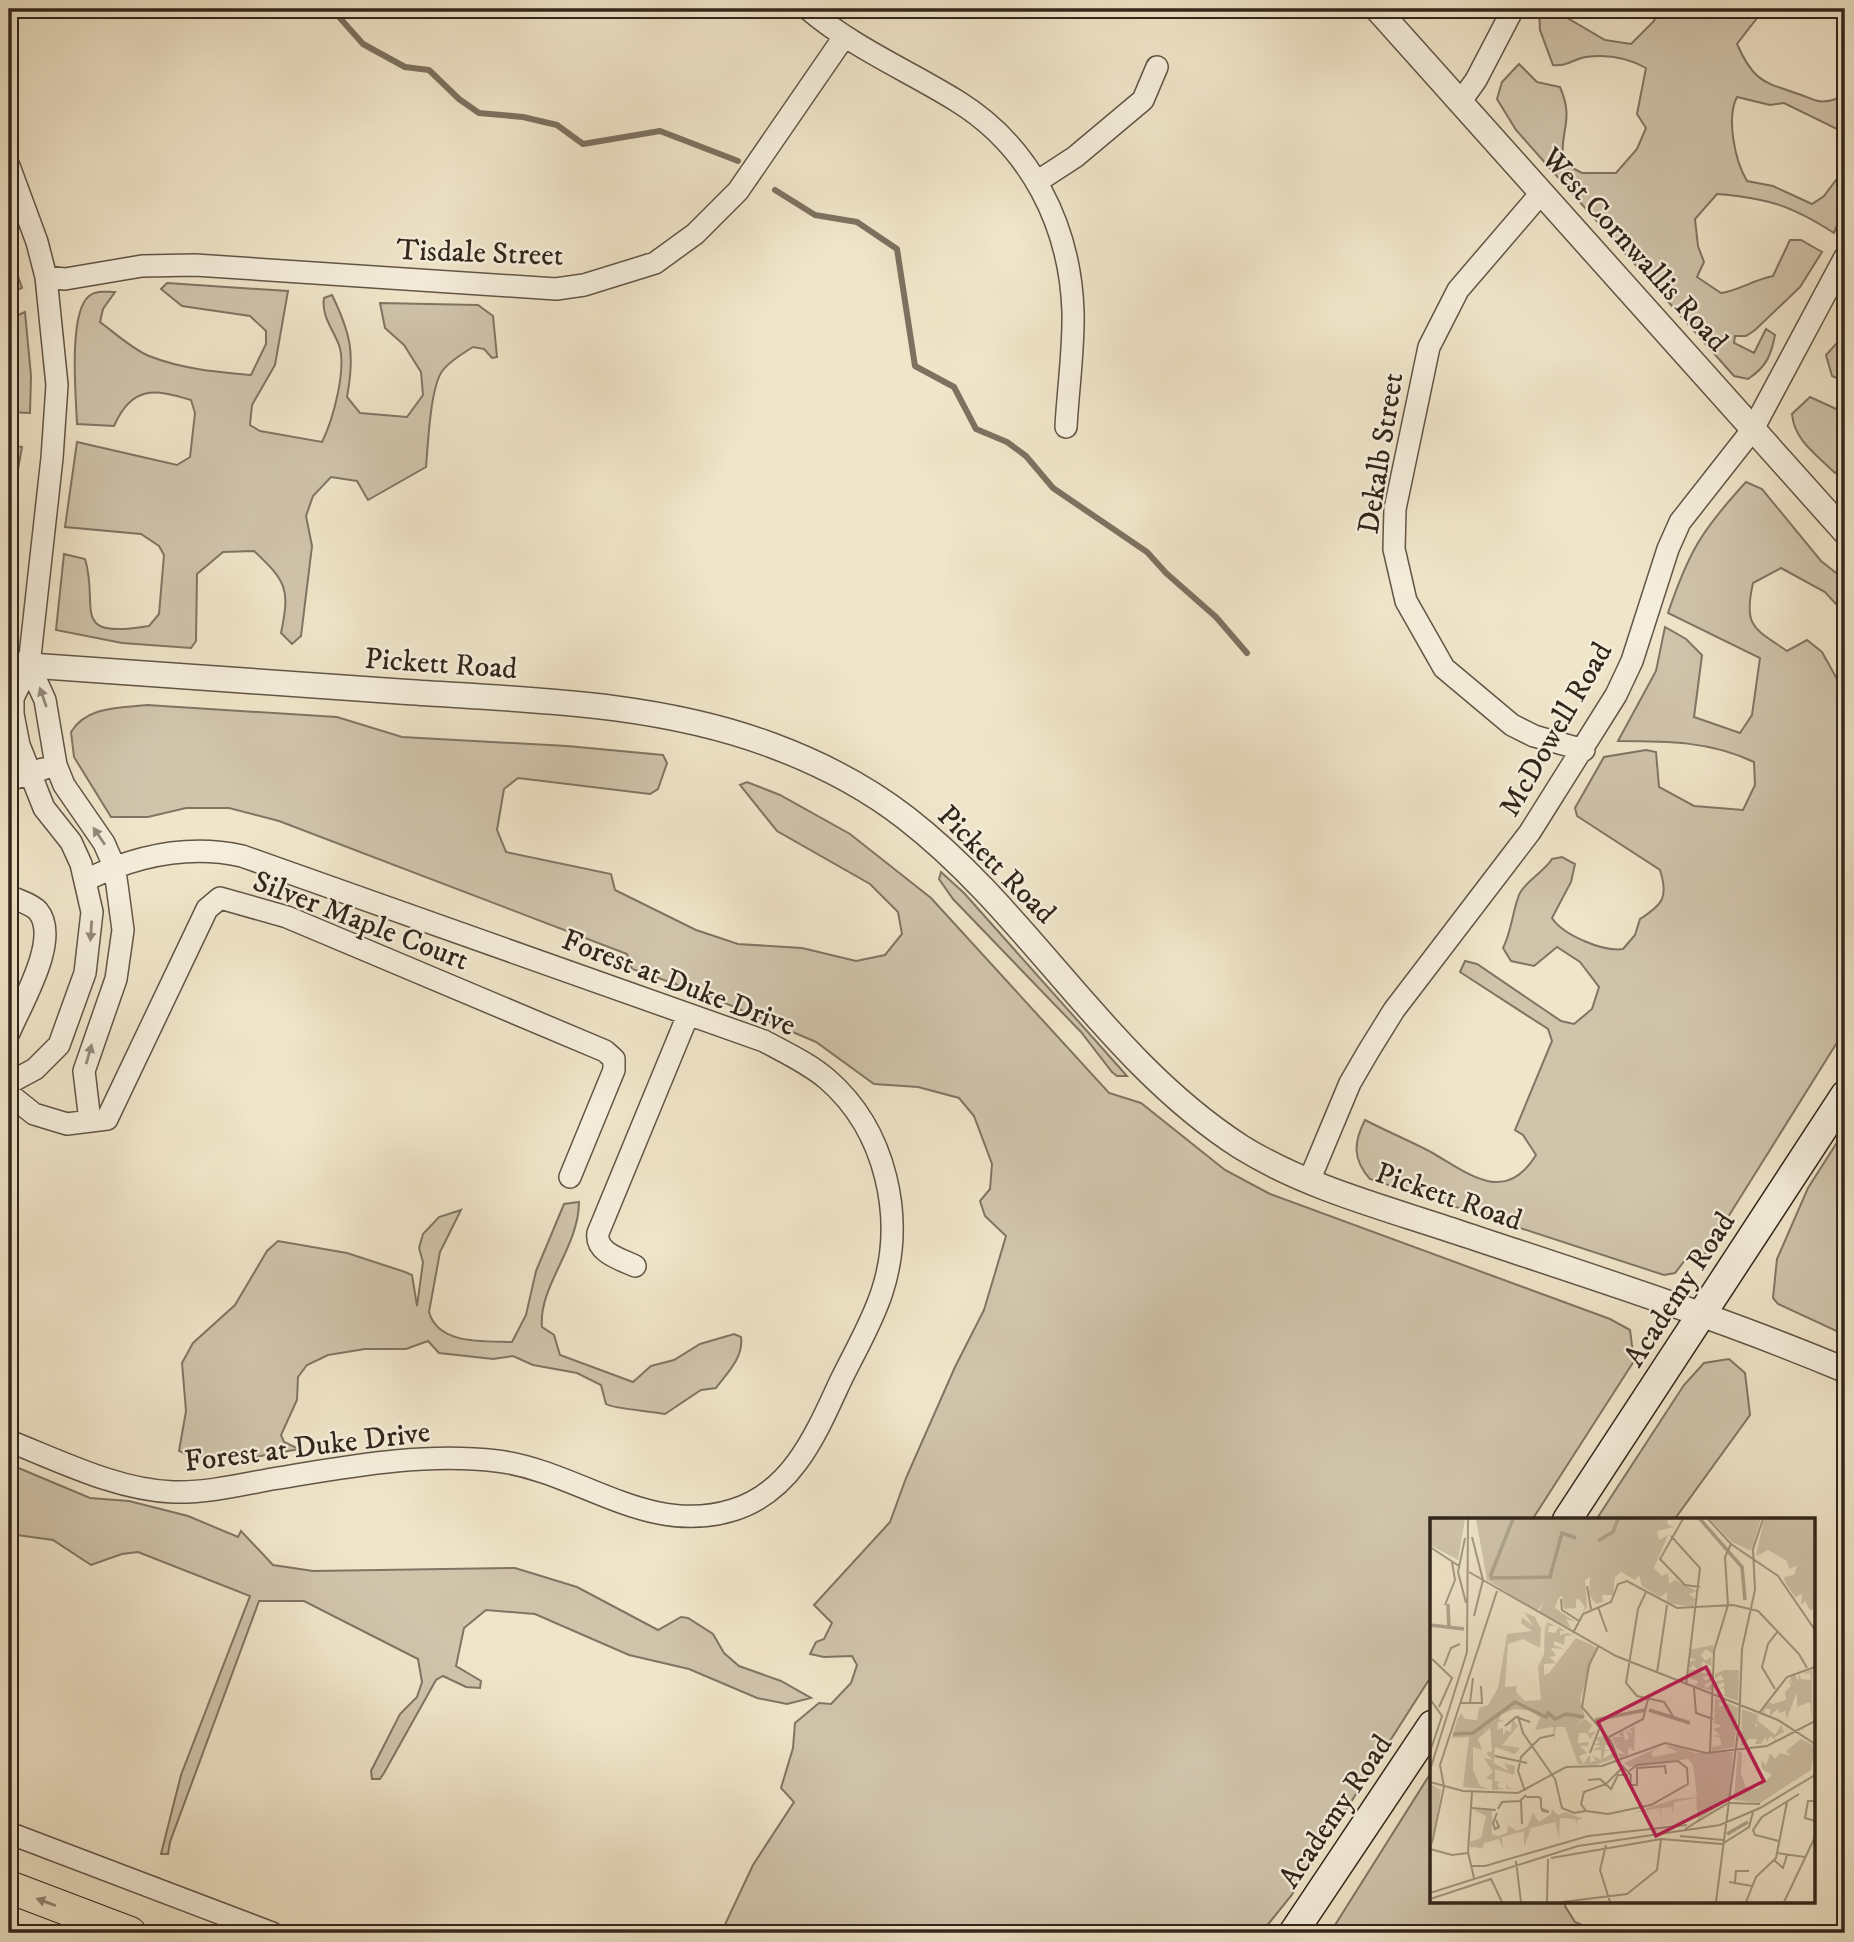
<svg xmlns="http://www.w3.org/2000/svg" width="1854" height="1942" font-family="'IM FELL DW Pica',serif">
<rect width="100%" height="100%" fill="#f0e5c9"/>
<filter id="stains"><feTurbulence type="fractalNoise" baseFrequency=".00286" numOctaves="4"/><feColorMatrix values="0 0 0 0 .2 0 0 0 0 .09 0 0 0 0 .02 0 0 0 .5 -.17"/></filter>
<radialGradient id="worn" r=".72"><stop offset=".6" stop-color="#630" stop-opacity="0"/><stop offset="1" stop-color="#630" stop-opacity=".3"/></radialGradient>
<path fill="#d0c4ab" stroke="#817463" stroke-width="2" d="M 1539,9 L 1552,9 L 1605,40 L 1631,44 L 1654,21 L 1658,9 L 1764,9 L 1737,44 C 1755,85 1766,82 1804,96 C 1816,101 1822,104 1836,99 L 1845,83 L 1845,133 L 1784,103 L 1770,105 L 1737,97 C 1726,118 1735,161 1747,181 L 1773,186 L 1812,204 L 1824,196 L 1845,168 L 1845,203 L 1834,233 C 1792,206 1768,198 1717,194 L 1695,219 L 1698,246 L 1704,262 L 1697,277 L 1721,293 C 1740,290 1753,280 1773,276 L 1790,240 L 1801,240 L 1822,252 L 1800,287 L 1755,330 L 1746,336 L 1735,336 L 1734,343 L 1754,353 L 1766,329 L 1775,335 C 1771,356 1766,367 1748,379 L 1734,376 L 1516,130 L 1497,99 L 1502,82 L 1519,64 L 1537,82 L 1560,87 C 1575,122 1559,130 1563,163 L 1582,173 L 1616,173 L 1637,149 L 1646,128 L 1637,114 L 1646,68 C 1628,58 1607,54 1586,57 C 1573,59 1567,67 1553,65 L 1540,30 Z
M 9,250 L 22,288 L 9,293 Z
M 167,283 L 288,291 L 275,365 L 252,405 L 250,425 L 260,431 L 322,442 C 333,420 347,369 339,345 C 333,329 321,316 324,298 L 332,295 C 351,334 355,354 347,397 L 360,413 L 407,417 L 423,395 L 421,372 L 404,345 L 385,328 L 380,303 L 478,305 L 493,316 L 497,357 L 492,358 L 484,349 L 473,347 C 462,354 451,360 443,370 C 430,386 428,446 426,467 L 368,500 L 357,481 L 331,477 L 313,496 L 306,516 L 312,546 L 301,636 L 292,644 L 281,633 C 290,589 287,582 254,551 L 223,552 L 197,574 L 196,641 L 191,648 L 122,643 L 56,630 L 64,554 L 85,559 C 100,607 67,640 149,626 L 159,614 L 164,555 L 159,546 L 141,534 L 65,527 L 77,442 L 177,465 L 190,457 L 195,413 L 191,400 C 155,389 132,385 114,426 L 77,424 C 76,397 68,313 89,296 C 97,290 105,292 115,292 L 103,309 L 100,322 C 115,333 132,349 149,356 C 182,369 217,372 251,375 L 266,344 L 266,331 L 250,316 L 182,306 L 161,289 Z
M 25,312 L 31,376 L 30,413 L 9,412 L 9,319 Z
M 1837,343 L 1845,343 L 1845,382 L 1832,376 L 1826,355 Z
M 1810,397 L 1845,413 L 1845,465 L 1835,473 C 1817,455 1794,440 1792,414 Z
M 9,445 L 22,447 L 17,475 L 10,478 Z
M 1746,482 L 1762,489 L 1821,561 L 1845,580 L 1845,614 L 1825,592 L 1781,568 L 1753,583 C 1743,627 1754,628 1787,651 L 1807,640 L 1822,652 L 1837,679 L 1845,680 L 1845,956 L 1841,971 L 1838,1041 L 1703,1257 L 1689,1255 L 1675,1273 L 1664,1275 L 1370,1179 C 1353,1160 1353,1143 1365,1120 C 1386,1131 1408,1140 1429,1151 C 1467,1172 1504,1207 1536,1155 L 1523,1135 L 1515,1130 L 1552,1041 L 1548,1029 L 1460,972 L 1465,961 L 1477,964 L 1561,1021 L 1574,1024 L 1592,1009 L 1599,987 L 1580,962 L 1557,947 L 1534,966 L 1511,961 L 1503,948 C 1512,930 1512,913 1519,895 C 1524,882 1544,872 1552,859 L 1562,857 L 1575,864 L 1571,882 L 1552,918 C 1563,935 1603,952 1623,949 L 1635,935 L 1640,919 C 1662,905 1669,898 1660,870 L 1577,816 L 1575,808 L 1604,757 L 1646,750 L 1656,752 L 1659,787 L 1694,806 L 1743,810 L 1755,785 L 1754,762 C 1710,741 1666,741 1618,741 L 1656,671 L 1665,627 L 1686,639 L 1702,655 L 1694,717 L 1740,733 L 1752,715 L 1760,658 L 1668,613 C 1689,551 1702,530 1746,482 Z
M 147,705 L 337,717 L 402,737 L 567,746 L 663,755 L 667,763 L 658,789 L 650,794 L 518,778 L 504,789 L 497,830 L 506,852 L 611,874 L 615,890 L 696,930 L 738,944 L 802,948 L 856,961 L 885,955 L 902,934 L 898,912 L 870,884 L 777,831 L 740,785 L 747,782 L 780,795 L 850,834 L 931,898 L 1109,1093 L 1141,1103 L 1225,1170 L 1270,1194 L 1610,1319 L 1630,1330 L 1634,1361 L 1532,1520 L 1432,1520 L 1432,1675 L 1291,1896 L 1261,1933 L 721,1933 L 753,1865 L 794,1802 L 781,1788 L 793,1748 L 795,1723 L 819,1703 L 831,1704 L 851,1683 L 857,1665 L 852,1656 L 824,1657 L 810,1654 L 816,1642 L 824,1639 L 832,1623 L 814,1605 L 890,1522 L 906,1478 L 955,1367 L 984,1310 L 1006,1236 L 985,1216 L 980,1201 L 990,1189 L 992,1164 L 974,1116 L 959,1098 L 918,1087 L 874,1084 L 816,1042 L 704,994 L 632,969 L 627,954 L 279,821 L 229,808 L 186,808 L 148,817 L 111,817 L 74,757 L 71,732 C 87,706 120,708 147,705 Z
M 941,872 L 964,893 L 1127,1076 L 1117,1076 L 1112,1072 L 1081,1032 L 953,899 L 939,879 Z
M 1845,1130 L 1845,1335 L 1778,1304 L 1773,1298 L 1777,1259 L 1808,1188 Z
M 579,1202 C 579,1247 538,1287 542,1327 L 554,1335 L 560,1355 L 633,1382 L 651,1366 L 674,1360 L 700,1344 L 734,1334 L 741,1337 C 744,1357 727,1373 716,1388 L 701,1390 L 665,1414 C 651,1411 614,1409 606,1404 L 601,1385 L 577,1373 L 533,1365 L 513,1356 L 493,1359 L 439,1353 L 428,1341 L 406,1349 L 365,1349 L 328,1355 L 307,1365 L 298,1377 L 297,1400 L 281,1435 L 284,1442 L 299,1449 L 250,1458 L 188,1455 L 179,1451 L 186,1411 L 182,1363 L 193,1343 L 235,1305 L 267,1251 L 278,1241 L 347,1253 L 405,1272 L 412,1275 L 417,1306 L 423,1262 L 419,1248 L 423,1234 L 439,1217 L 461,1210 L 440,1252 L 429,1312 C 438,1345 484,1341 512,1342 L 526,1315 L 536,1271 L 564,1204 Z
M 1729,1359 L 1745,1373 L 1750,1415 L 1674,1520 L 1596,1520 L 1684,1385 L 1704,1363 Z
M 9,1464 L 90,1498 L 129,1501 L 188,1516 L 238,1537 L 241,1531 L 273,1565 L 313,1571 L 515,1568 L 577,1587 L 658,1630 L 681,1617 L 688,1618 L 713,1634 L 724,1653 L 739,1666 L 781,1681 L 811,1698 L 787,1704 L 757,1698 L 689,1669 L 629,1655 L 535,1614 L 486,1610 L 464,1628 L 456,1666 L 481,1681 L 480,1688 L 466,1687 L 443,1676 L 436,1680 L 384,1773 L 380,1779 L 372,1779 L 371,1771 L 400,1714 L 417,1697 L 422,1682 L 418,1659 L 304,1601 L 259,1601 L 170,1842 L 168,1854 L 161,1854 L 181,1775 L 250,1596 L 138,1552 L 122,1554 L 91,1565 L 53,1540 L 9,1534 Z
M 1432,1771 L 1432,1902 L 1566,1902 L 1565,1906 L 1575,1922 L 1601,1933 L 1330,1933 Z"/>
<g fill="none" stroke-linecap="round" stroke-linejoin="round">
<path stroke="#7d7160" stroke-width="6" d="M 332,9 L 363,44 L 405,67 L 429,70 L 459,99 L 479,113 L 523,117 L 557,125 L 583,144 L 660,131 L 738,161
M 775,190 L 815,215 L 857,222 L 897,249 L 915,366 L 954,387 L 976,429 L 1007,442 L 1026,456 L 1053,488 L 1147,552 L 1166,573 L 1216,617 L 1247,653"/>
<g stroke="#625546" stroke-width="24">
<path id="minor" d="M 808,9 C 854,48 907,70 957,101 C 1030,146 1070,225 1073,311 C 1074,349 1068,389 1066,427
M 1461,101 L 1476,80 L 1513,9
M 9,166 L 37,242 L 46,277 L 57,385 L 52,458 L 29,665 L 13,698 L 13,714 L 19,745 L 44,808 L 71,842 L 81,864 L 92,912 L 85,973 L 59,1045 L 35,1069 L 9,1083
M 1038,181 L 1075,157 L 1143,100 L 1157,67
M 1542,192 L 1458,290 L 1429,347 L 1395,509 L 1394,549 L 1406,601 L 1444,668 L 1512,725 L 1534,736 L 1584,750
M 46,277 L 65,279 L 142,266 L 195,265 L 556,289 L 584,285 L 655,263 L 695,234 L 738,191 L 844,37
M 29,665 L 45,700 L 56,765 L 64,785 L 104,843 L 114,866 L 117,885 L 123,930 L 116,979 L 84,1071 L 90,1121
M 9,780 L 43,769
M 9,896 C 17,900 32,904 38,911 C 61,939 21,1004 9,1033
M 9,1094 L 34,1114 L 67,1124 L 107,1119 L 207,909 L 220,898 L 287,917 L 605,1051 L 614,1059 L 614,1070 L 570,1177
M 1309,1181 L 1350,1083 L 1368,1052 L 1394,1010 L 1530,832 L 1616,695 L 1632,661 L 1668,549 L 1680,522 L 1753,429 L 1845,257
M 635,1266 C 620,1259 595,1252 598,1233 L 688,1015
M 9,1441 C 60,1461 117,1490 173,1492 C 206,1493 240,1485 272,1479 C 346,1467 422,1452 497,1461 C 579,1471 647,1537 733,1510 C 792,1492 816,1434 840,1382 C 854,1353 872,1323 882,1292 C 906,1218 886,1130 827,1079 C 808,1063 786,1053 764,1041 L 242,856 C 188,844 135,856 86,880
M 9,1833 L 272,1933"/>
</g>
<g stroke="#625546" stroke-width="27">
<path id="tertiary" d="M 1377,9 L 1845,532
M 9,664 C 142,673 274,683 407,692 C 528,700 656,702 771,745 C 817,762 866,787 906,818 C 1030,914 1107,1061 1241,1147 C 1307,1188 1386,1208 1460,1233 C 1589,1276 1719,1317 1845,1370"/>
</g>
<g stroke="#32251b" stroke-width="31">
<path id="secondary" d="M 1567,1520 L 1845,1095
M 1293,1933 L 1432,1725"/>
</g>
<g stroke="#32251b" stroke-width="34">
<path id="primary" d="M 9,1887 L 130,1933"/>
</g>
<use href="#minor" stroke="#f5eedc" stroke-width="21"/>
<use href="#tertiary" stroke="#f5eedc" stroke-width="24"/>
<use href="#secondary" stroke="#f5eedc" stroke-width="28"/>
<use href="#primary" stroke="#f0e5c9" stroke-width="32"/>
</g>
<defs><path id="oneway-solid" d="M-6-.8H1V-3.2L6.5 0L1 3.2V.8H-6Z" transform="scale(1.75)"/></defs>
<g fill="#948a7c">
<use href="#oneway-solid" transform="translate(43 697) rotate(-109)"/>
<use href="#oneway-solid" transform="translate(99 836) rotate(-124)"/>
<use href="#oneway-solid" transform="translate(91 931) rotate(94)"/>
<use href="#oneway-solid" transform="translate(89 1054) rotate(-74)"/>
</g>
<use fill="#918572" href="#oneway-solid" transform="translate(46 1902) rotate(-159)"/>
<g text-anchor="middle" stroke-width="5" stroke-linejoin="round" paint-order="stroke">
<g font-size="30" fill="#32251b" stroke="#f5eedc">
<text transform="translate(1635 249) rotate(48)" y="10">West Cornwallis Road</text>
<text transform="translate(480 252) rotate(2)" y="10">Tisdale Street</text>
<text transform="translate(1380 453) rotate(-81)" y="10">Dekalb Street</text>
<text transform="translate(441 663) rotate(4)" y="10">Pickett Road</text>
<text transform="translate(1555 729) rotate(-60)" y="10">McDowell Road</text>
<text transform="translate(997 864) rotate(45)" y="10">Pickett Road</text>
<text transform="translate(361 920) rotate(21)" y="10">Silver Maple Court</text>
<text transform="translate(679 982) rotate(21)" y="10">Forest at Duke Drive</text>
<text transform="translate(1449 1196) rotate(19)" y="10">Pickett Road</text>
<text transform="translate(1679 1289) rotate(-57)" y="10">Academy Road</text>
<text transform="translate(307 1446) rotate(-7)" y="10">Forest at Duke Drive</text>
<text transform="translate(1335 1811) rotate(-56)" y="10">Academy Road</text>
</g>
</g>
<g transform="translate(1430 1518)">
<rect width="385" height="385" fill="#f0e5c9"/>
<path d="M 0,1 L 35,1 L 28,42 L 0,27 ZM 46,1 L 238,1 L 237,6 L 244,9 L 227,13 L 229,22 L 238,17 L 224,50 L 232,58 L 238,55 L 239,66 L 245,62 L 267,73 L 259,76 L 265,81 L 263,89 L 237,85 L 237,74 L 230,79 L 212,68 L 209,57 L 205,62 L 191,54 L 185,59 L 183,77 L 172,77 L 173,84 L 166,86 L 159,76 L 160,59 L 155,62 L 157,89 L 152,96 L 155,89 L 150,82 L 146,81 L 146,90 L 134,91 L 132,77 L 128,81 L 125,90 L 145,104 L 136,101 L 141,110 L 109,95 L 113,84 L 107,93 L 57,62 ZM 280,1 L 331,1 L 321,33 L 302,24 ZM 334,1 L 385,1 L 385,91 L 380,92 L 375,83 L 371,87 L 372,76 L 365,79 L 355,64 L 354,59 L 364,57 L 367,48 L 359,51 L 357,43 L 338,32 L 326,38 ZM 94,94 L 105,99 L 111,111 L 110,130 L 93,121 L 78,126 L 75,169 L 87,168 L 86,174 L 95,183 L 111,182 L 108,149 L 114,136 L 115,103 L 116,114 L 117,104 L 125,108 L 119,108 L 118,114 L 125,115 L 129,109 L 135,113 L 130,113 L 130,117 L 137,115 L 143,117 L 135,118 L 134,127 L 124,123 L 124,127 L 134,131 L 121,130 L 126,138 L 119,139 L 126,145 L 114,146 L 114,157 L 119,155 L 146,120 L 162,127 L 166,130 L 150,182 L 155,199 L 146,207 L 155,201 L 162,207 L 158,215 L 166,213 L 160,221 L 157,215 L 149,215 L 148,225 L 159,224 L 158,228 L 150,228 L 157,235 L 149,238 L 153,246 L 160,237 L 160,244 L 166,243 L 162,237 L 171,242 L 171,232 L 162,232 L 171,228 L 162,226 L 170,225 L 164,220 L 174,218 L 178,221 L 171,224 L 179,222 L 182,228 L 175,227 L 175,232 L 183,232 L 175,233 L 173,241 L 184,234 L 186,240 L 166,247 L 148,246 L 135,209 L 126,209 L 124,224 L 123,209 L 105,212 L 110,200 L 102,193 L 84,191 L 71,197 L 69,202 L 75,203 L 68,204 L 67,211 L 73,210 L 73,218 L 76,212 L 81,214 L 82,201 L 88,208 L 72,227 L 90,230 L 85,236 L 65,229 L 64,245 L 62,244 L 78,253 L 74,245 L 85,248 L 84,257 L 65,251 L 65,263 L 71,264 L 67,266 L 69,270 L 76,271 L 77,265 L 78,270 L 90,270 L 62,272 L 62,262 L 56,260 L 63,254 L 54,240 L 63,242 L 56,235 L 62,233 L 60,210 L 48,221 L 52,232 L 43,229 L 43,252 L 50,268 L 59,271 L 33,269 L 39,219 L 22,220 L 27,202 L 31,195 L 35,201 L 47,202 L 49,190 L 58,187 L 68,170 L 77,116 L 102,113 L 91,105 L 92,99 L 103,108 ZM 283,127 L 283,136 L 276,131 L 271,137 L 275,143 L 281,139 L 282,148 L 272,144 L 271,155 L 277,156 L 281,150 L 281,157 L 272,159 L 276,163 L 282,158 L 282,163 L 274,167 L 277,170 L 282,165 L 282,173 L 258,166 L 266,167 L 268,163 L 259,160 L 265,156 L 258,157 L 258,152 L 267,151 L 263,147 L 260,151 L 258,144 L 266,142 L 259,139 L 259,132 ZM 295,152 L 309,152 L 308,183 L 285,175 L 295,177 L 294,170 L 285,171 L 294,169 L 294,164 L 285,168 L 285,163 L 294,162 L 291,157 L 285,161 L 285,156 ZM 382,152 L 382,202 L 380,184 L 367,189 L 367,174 L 356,202 L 356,193 L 348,195 L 349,190 L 340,198 L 340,191 L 334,191 L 335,196 L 331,192 L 338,185 L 342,190 L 337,183 L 343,186 L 356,182 L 355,174 L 361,168 L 358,160 L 363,167 L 360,159 L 365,156 L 368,164 L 369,155 L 371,161 L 381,162 L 380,155 L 371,156 ZM 285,180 L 295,184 L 289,185 L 289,189 L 298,185 L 308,190 L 307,204 L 304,229 L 283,233 L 281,229 L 292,227 L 289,219 L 282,218 L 290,217 L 283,211 L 292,208 L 284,205 ZM 312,191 L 328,197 L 325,209 L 328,208 L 326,205 L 330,198 L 328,203 L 345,217 L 351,207 L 354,214 L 345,219 L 346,224 L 341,218 L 336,224 L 336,218 L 331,226 L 325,226 L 327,221 L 318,221 L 316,225 L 320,227 L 311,228 ZM 205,208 L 204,233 L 199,229 L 198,237 L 190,240 L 188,235 L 195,236 L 185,228 L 191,223 L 185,227 L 182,219 L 193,219 L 188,217 L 193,213 L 195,222 L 199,221 L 196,212 L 204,217 L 199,211 ZM 371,221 L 385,228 L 381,252 L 330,285 L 304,282 L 308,233 L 312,235 L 311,256 L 316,269 L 327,271 L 342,257 L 332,251 L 331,241 L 336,248 L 340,235 L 345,241 L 350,235 L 361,238 L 356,233 ZM 235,228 L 249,229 L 265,235 L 303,234 L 299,282 L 261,307 L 268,301 L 266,280 L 244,284 L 243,297 L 242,289 L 231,290 L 232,308 L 230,290 L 203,295 L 245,281 L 267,279 L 263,247 L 258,241 L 199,249 L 194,245 L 229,229 L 221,235 L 223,239 L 248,234 ZM 2,267 L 11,272 L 2,329 L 0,274 ZM 122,291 L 128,297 L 135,294 L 153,301 L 147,302 L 148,309 L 145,301 L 130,300 L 129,320 L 125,304 L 101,310 L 94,329 L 94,313 L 72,319 L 73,331 L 69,321 L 54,325 L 53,330 L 40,329 L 40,324 L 51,320 L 56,298 L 44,292 L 62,292 L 62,316 L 68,318 L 77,315 L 78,307 L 86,313 L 97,309 L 103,295 L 109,304 L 121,296 Z" fill="#d0c4ab"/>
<path fill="none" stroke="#afa48e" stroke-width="3.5" d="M 270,1 L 312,49 L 315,82M 168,23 L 183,14 L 188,1M 60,59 L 83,1M 60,60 L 120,59 L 132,15 L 146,20M 18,86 L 19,111M 0,107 L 34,111M 219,192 L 260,205M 165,202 L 215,192M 23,216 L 43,215 L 85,184 L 116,199 L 118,195 L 125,201 L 136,196 L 154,199M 297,316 L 318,304"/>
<path fill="none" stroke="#a49883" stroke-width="2" d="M 253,1 L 230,41 L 255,67 L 270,69M 278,1 L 301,26 L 348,58 L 385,112M 241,18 L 270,50 L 256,167M 42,19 L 53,62 L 44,98M 35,20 L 28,54 L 36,85M 0,29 L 29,48M 39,54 L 186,138 L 348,202 L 385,226M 157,68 L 161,91M 216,74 L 208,91 L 196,165 L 207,178 L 234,184 L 243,198M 131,81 L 132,92 L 149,103M 15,87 L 25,62 L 22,44M 168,89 L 177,114M 143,115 L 153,96 L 181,84 L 188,66 L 197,63 L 247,90 L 303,87 L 328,93 L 369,136 L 377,150M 168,129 L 159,147 L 152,189 L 181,223 L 190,246 L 201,257 L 200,268M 2,141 L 22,160 L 9,189M 14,148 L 21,130 L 30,126M 227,155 L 237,87M 264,170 L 266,195 L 283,201M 345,171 L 332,149 L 338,126 L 348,113M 0,181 L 12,198 L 0,234M 31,185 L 52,185 L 51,168M 40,185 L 43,160M 329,195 L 357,159 L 385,149M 88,198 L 93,215 L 125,261M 75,208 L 86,199 L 100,204M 179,219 L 213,201 L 218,181M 160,235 L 169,211M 280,235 L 284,133 L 298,87 L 295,39 L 301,26M 65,238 L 97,245M 194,248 L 176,266 L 154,274 L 151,286 L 156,293 L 178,296 L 221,287 L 258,266 L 257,250 L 248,243 L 207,247 L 199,253M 0,252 L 37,134 L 38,1M 125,261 L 132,290 L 144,295 L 155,293M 158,262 L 170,261 L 181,271 L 188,257 L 197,257 L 199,267 L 207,267 L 207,250 L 235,248 L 236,256M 0,264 L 33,273 L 88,275 L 136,249 L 172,248 L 235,225 L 276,235 L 337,228 L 385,203M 95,273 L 88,253 L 91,239 L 110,220 L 124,217M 96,279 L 109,279 L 111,281 L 111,288 L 112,292 L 113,293 L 119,294 L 112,291M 91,283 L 92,306M 385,283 L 378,283 L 375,300 L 385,303M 300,285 L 330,286M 42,290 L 66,292M 68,291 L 72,284 L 90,283 L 96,277M 66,302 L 69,309 L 65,311 L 63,305 L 67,295M 255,311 L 300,284M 250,318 L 293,322M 349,323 L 325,317 L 323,312 L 332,299 L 369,276M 2,325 L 14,269 L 10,247 L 67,73M 292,326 L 319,309 L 323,294M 176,327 L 170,352 L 180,384M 0,331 L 22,337 L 38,335M 38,334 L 42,274M 38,334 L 44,360M 347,335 L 375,339M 121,340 L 231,321 L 292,326M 344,342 L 353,350 L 357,337M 86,343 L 91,384M 42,348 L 55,348 L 158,318 L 257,307M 299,364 L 322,368M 305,364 L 306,353 L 319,353M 0,375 L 148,328 L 290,307 L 330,290 L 385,257M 0,381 L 61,361 L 72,384M 117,384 L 118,341M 132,384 L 197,376 L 227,352 L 231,321M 286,384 L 309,206 L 312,131 L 325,72 L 323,31 L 333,1M 316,384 L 326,359 L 346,340 L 357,284M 354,384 L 385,319"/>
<path fill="#c2185b" fill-opacity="0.15" stroke="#c2185b" stroke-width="3.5" d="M 276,149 L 334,263 L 226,318 L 168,204 Z"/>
<rect width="385" height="385" fill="none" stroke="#32251b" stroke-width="3.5"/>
</g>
<rect width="1854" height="1942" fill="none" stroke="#f0e5c9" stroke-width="35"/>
<rect x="10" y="10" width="1833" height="1921" fill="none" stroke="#32251b" stroke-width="3.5"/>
<rect x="18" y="18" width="1819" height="1907" fill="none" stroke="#32251b" stroke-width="2"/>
<rect width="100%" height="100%" filter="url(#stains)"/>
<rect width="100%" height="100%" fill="url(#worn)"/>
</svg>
